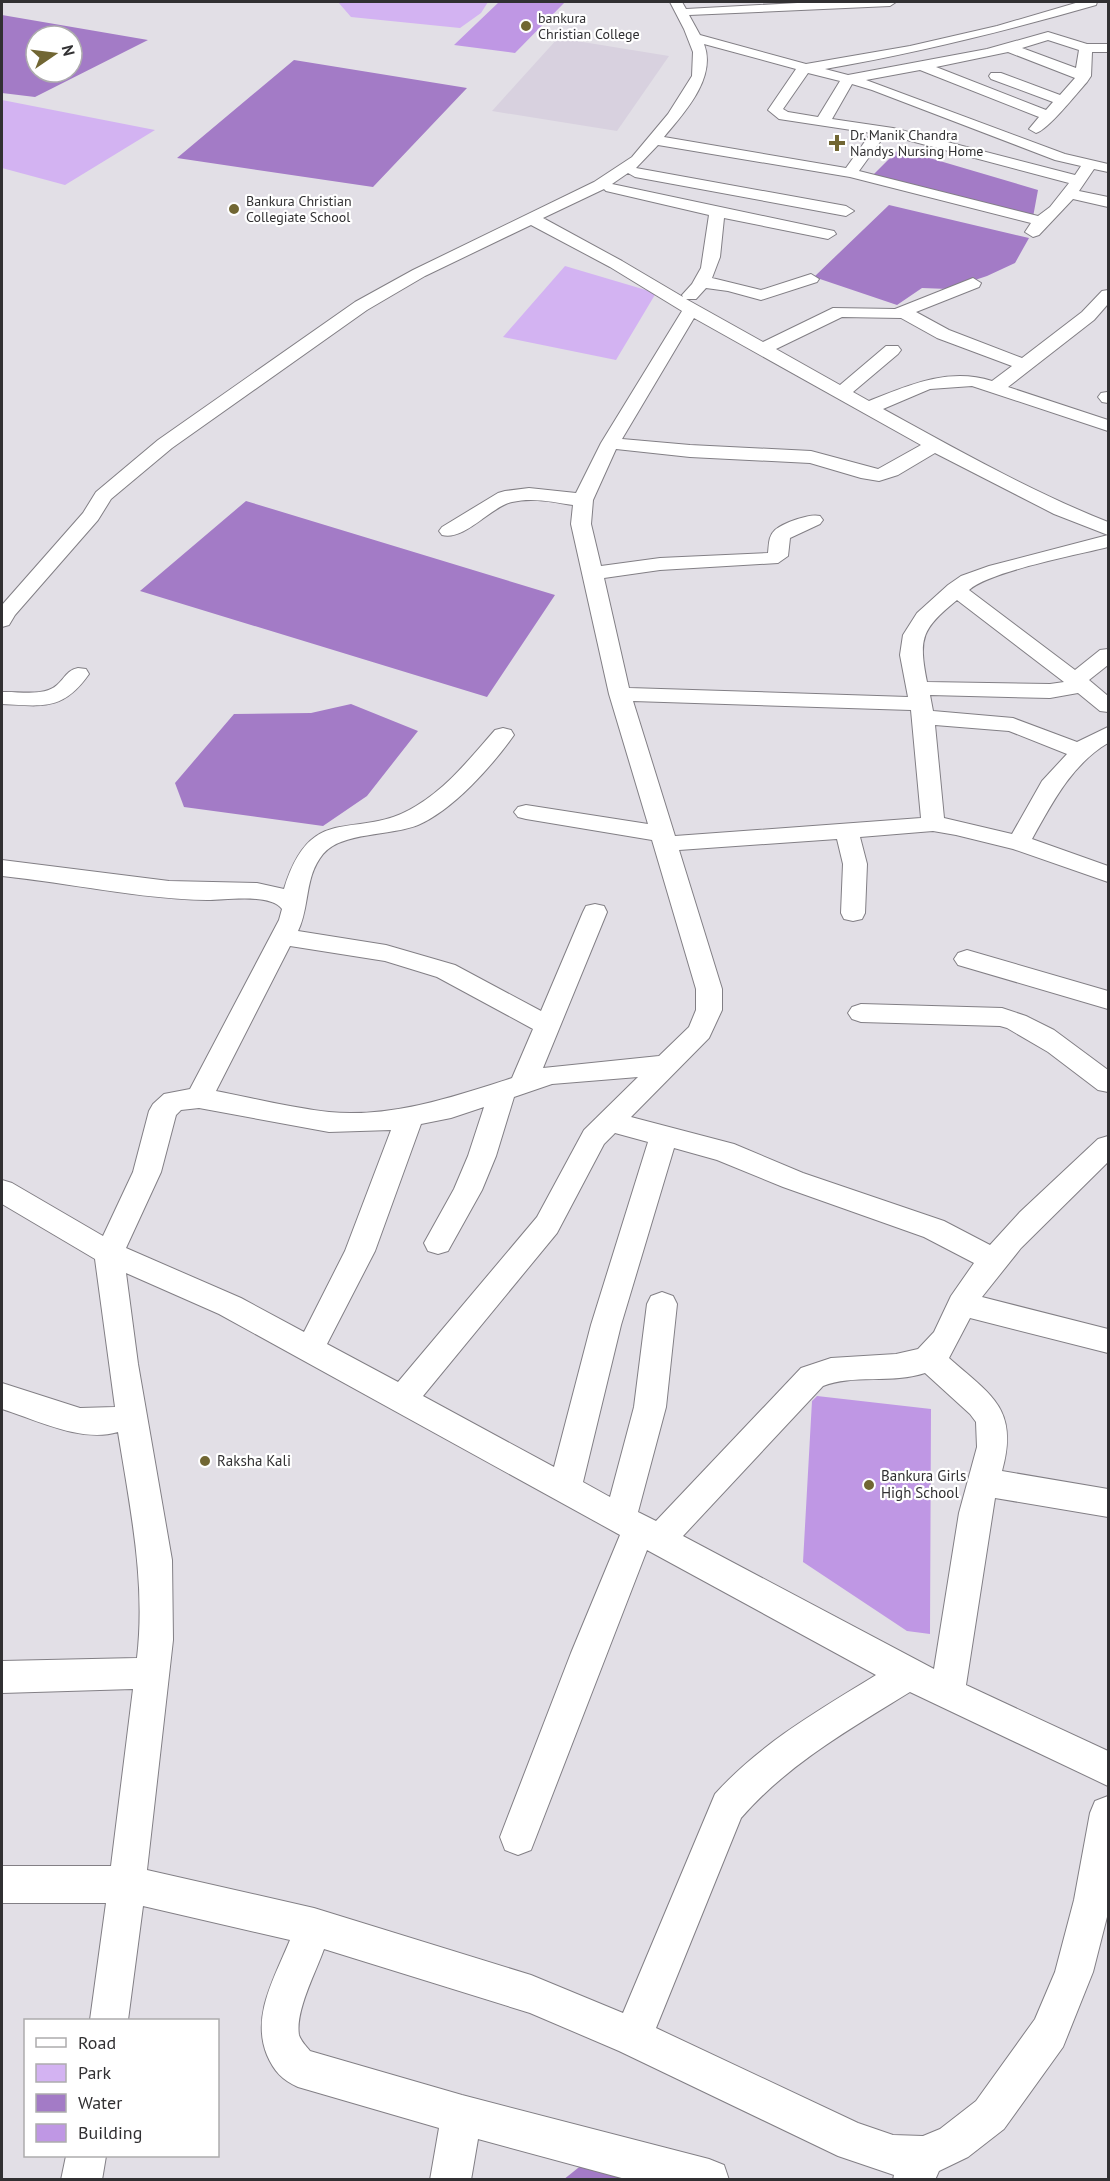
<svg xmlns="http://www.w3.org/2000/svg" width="1110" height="2181" font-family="'PT Sans',sans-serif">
<rect width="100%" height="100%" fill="#e2dfe6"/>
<path fill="#d8d1df" d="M 558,38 L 669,56 L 617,131 L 492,111 Z"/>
<path fill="#d3b3f2" d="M 338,2 L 488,2 L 481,13 L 460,28 L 351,17 Z
M 2,100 L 155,130 L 65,185 L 2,168 Z
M 565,266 L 656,293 L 616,360 L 503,337 Z"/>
<path fill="#a37bc6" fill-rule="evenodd" d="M 2,15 L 148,40 L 35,97 L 2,93 ZM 36,36 L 72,36 L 72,72 L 36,72 Z
M 294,60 L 467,88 L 373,187 L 177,158 Z
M 899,149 L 1038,190 L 1033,217 L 872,176 Z
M 889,205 L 1029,238 L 1015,263 L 987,276 L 948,289 L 922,288 L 897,305 L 814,277 Z
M 246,501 L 555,595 L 487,697 L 140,591 Z
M 351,704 L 418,731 L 367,796 L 323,826 L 184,807 L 175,783 L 234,714 L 311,713 Z
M 583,2164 L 633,2180 L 563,2180 Z"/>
<path fill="#bf97e4" d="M 499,2 L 565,2 L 515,53 L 454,45 Z
M 817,1396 L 931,1409 L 930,1634 L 907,1631 L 803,1562 L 812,1401 Z"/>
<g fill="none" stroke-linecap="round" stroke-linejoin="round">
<g stroke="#827f85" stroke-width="2">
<path id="minor" d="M 670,2 L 682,2 L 686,9 L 815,2 L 896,2 L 890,6 L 689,15 L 700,35 L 806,64 L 910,46 L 997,26 L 1079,2 L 1097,2 L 1096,5 C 1006,31 917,53 825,69 L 848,75 L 987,49 L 1048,32 L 1087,44 L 1108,44 L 1108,52 L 1092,52 L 1091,76 L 1087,82 C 1077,93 1048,130 1036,133 L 1029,129 L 1039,117 L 920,70 L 866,80 L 1065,154 L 1108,164 L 1108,172 L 1094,169 L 1079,191 L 1108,197 L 1108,207 L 1073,199 L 1039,235 L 1033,237 L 1025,232 L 1031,223 L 850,177 L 658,145 L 636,168 L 846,206 L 854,211 L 846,216 L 635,177 L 628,173 L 612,184 L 834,231 L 836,234 L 828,239 L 724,218 L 720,257 L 712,278 L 761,290 L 811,274 L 819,279 L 817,282 L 761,300 L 728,291 L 706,288 L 696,299 L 686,299 L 763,342 L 833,308 L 895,309 L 973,278 L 981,283 L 979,287 L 916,312 L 949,330 L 1022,358 L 1082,312 L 1102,291 L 1108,290 L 1108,304 L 1094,320 L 1008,387 L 1108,420 L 1108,431 L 972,386 L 930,389 L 883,409 C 956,449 1030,491 1108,522 L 1108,535 L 1054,514 L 935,453 L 898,475 L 879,481 L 861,478 L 810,463 L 690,457 L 616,449 L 593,500 L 591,524 L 601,566 L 660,558 L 768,553 C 769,546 768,536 775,530 C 783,523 810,513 820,516 L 823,520 L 820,524 L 790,538 L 788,556 L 778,563 L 660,570 L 604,578 L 629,688 L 908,697 L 900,655 L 903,635 L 917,613 L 948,585 L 961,576 L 989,566 L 1108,535 L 1108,547 C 1077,555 991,571 969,590 L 1075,670 L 1100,650 L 1108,649 L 1108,665 L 1089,680 L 1108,696 L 1108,712 L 1100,711 L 1078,693 L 1050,698 L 930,695 L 933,711 L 1013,718 L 1077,742 L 1108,727 L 1108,743 C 1072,764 1052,803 1032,839 L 1108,866 L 1108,882 L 1013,849 L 956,835 L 933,831 L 860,837 L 867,864 L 865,913 L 862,919 L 853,921 L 844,919 L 841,913 L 843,864 L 837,839 L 679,850 L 722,989 L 722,1010 L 709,1038 L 631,1117 L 734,1144 L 803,1173 L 944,1221 L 990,1245 L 1020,1212 L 1098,1139 L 1108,1136 L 1108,1162 L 1021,1248 L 982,1297 L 1108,1329 L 1108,1353 L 970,1318 L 949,1358 C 992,1396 1019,1409 1002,1471 L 1108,1489 L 1108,1517 L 995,1498 L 966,1685 L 1108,1751 L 1108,1786 L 910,1692 C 850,1729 788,1764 741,1818 L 656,2028 L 858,2123 L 893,2135 L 923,2136 L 940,2129 L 976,2101 L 1035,2019 L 1055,1972 L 1074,1900 L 1090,1813 L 1095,1801 L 1108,1796 L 1108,1913 L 1093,1972 L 1063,2047 L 1004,2129 L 968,2157 L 939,2171 L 935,2180 L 893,2180 L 894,2175 L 838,2156 L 619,2051 L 530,2013 L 324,1949 C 316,1972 295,2011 299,2035 C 301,2041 306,2046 310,2051 L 462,2095 L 709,2159 L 724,2165 L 729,2180 L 629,2180 L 478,2139 L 471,2180 L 430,2180 L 439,2128 L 298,2087 C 282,2080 274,2071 267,2055 C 251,2016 275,1977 290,1940 L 143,1906 L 128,2020 L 90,2020 L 106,1903 L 2,1903 L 2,1866 L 111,1866 L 133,1689 L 2,1693 L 2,1661 L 137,1658 C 146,1582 130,1507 118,1432 C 81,1443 37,1420 2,1409 L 2,1383 L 80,1408 L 115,1407 L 95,1259 L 2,1204 L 2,1180 L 12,1183 L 103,1236 L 133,1172 L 149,1111 L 153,1104 L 164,1094 L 190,1089 L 279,920 L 282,909 C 271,893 225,900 207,900 C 139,899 70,883 2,876 L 2,860 L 169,881 L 257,883 L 284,889 C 312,798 357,843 416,806 C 448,787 471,757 495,730 L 503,728 L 511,730 L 514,735 C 492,766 453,810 418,825 C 391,836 341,832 323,854 C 304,877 310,907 298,931 L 386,945 L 455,965 L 541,1011 L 583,912 L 586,906 L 595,904 L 604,906 L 607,912 L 543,1068 L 659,1056 L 689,1027 L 696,1010 L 696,989 L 652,840 L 526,819 L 518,817 L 514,812 L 518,807 L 526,805 L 648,824 L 609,694 L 571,524 L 573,505 C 553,502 532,497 512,502 C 490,507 465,541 442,535 L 439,531 L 442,527 L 498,493 L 505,491 L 529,488 L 576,493 L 601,443 L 682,311 L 610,267 L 531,225 L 425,276 L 367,310 L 172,448 L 111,499 L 98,520 L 15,615 L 9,625 L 2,627 L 2,605 L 83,513 L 96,492 L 158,440 L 355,302 L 413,270 L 594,182 L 632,157 L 668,114 L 692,76 L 693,52 L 684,29 ZM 1048,40 L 1079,50 L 1076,68 L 1022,48 ZM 704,44 L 796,69 L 768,110 L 779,119 L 871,133 L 846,168 L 664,137 C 684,113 717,78 704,44 ZM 1008,52 L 1075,78 L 1060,95 L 1001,73 L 991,73 L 989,76 L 991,79 L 1053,102 L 1046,110 L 936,67 ZM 808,73 L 840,81 L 818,117 L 788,112 L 783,109 ZM 852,84 L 872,90 L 1055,160 L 1081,166 L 1075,175 L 893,128 L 832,119 ZM 885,135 L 892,136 L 1069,183 L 1050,207 L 1038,216 L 859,171 ZM 604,189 L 606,191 L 709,215 L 701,268 L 692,284 L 682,295 L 683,297 L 622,261 L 543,218 ZM 842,317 L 901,318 L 937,338 L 1012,366 L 992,381 C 949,367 909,385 869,401 L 853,392 L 898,354 L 901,350 L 898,346 L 886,346 L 840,385 L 776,349 ZM 694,318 L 921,445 L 878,469 L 811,451 L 690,445 L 622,439 ZM 957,600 L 1064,682 L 1050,684 L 927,682 C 918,637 922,629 957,600 ZM 633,701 L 911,710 L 921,818 L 675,836 ZM 935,725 L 1009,731 L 1067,754 L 1042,781 L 1012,834 L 944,818 ZM 290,946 L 385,961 L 437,977 L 533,1029 L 512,1078 C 453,1097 391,1118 329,1112 C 291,1108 253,1098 216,1091 ZM 638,1077 L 584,1130 L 537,1217 L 398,1382 L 327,1344 L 375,1251 L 421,1124 L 451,1118 L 484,1107 L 468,1156 L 454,1189 L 424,1243 L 428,1251 L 438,1254 L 448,1251 L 482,1190 L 496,1156 L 514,1097 L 552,1084 ZM 199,1108 L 329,1132 L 391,1130 L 345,1251 L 304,1332 L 241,1298 L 126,1248 L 161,1172 L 176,1115 L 181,1110 ZM 615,1133 L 648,1142 L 591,1325 L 554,1467 L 423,1396 L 557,1233 L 604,1144 ZM 674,1148 L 717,1160 L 783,1187 L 924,1237 L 974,1263 L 951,1296 L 934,1332 L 918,1349 L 896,1354 L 831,1358 L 801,1368 L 656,1521 L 638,1512 L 666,1407 L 677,1304 L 673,1296 L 662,1292 L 651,1296 L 647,1304 L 634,1407 L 610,1497 L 583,1482 L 621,1325 ZM 126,1273 L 219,1314 L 620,1535 L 571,1653 L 500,1837 L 505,1850 L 518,1855 L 531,1850 L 647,1550 L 876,1675 C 819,1710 761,1743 715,1794 L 623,2013 L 531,1975 L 314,1908 L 147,1870 L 173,1640 L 172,1560 L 138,1364 ZM 925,1373 L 970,1414 L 976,1422 L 977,1447 L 959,1513 L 934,1669 L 683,1536 L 823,1386 C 852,1374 892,1384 925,1373 Z
M 1107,392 L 1108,392 L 1108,403 L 1102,402 L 1098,397 L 1101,393 Z
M 78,668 L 86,669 L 89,674 C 63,711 43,706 2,704 L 2,692 C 18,691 44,697 57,685 C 65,678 67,670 78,668 Z
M 967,950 L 1108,991 L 1108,1009 L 958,965 L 954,959 L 958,953 Z
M 861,1004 L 1002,1008 L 1026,1016 L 1054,1030 L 1108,1070 L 1108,1092 L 1098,1090 L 1048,1052 L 1007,1028 L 1000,1026 L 861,1022 L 852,1019 L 848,1013 L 852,1007 Z
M 66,2156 L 106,2156 L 102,2180 L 61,2180 Z"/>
</g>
<use href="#minor" fill="#fff" fill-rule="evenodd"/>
</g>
<g fill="#716633" stroke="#fff" stroke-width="2">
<circle cx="526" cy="26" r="6"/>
<path d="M834 134h6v6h6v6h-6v6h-6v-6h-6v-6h6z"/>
<circle cx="234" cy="209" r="6"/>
<circle cx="205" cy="1461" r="6"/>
<circle cx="869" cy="1485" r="6"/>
</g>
<g text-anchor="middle" stroke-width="4.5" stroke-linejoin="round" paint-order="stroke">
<g font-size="14" fill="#313032" stroke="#fff" text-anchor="start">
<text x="538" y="23">bankura<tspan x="538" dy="16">Christian College</tspan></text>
<text x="850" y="140">Dr. Manik Chandra<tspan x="850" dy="16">Nandys Nursing Home</tspan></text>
<text x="246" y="206">Bankura Christian<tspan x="246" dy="16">Collegiate School</tspan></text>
</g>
<g font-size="15" fill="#313032" stroke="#fff" text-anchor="start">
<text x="217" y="1466">Raksha Kali</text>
<text x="881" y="1481">Bankura Girls<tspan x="881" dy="17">High School</tspan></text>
</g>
</g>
<rect width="1110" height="2181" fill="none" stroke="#313032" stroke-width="6"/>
<rect x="24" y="2019" width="195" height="138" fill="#ffffff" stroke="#adacad" stroke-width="1.5"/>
<rect x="36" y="2038" width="30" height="9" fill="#ffffff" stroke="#adacad" stroke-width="1.5"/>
<text x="78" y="2049" font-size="18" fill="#313032">Road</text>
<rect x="36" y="2064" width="30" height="18" fill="#d3b3f2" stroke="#adacad" stroke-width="1.5"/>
<text x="78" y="2079" font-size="18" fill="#313032">Park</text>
<rect x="36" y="2094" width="30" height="18" fill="#a37bc6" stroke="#adacad" stroke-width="1.5"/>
<text x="78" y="2109" font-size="18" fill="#313032">Water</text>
<rect x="36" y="2124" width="30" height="18" fill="#bf97e4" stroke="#adacad" stroke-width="1.5"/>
<text x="78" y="2139" font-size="18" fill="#313032">Building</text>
<g transform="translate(54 54) rotate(76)"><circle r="28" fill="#ffffff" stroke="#adacad" stroke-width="1.5"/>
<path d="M0-4.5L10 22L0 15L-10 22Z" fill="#716633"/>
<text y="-9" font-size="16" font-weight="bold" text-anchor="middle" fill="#313032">N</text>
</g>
</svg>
